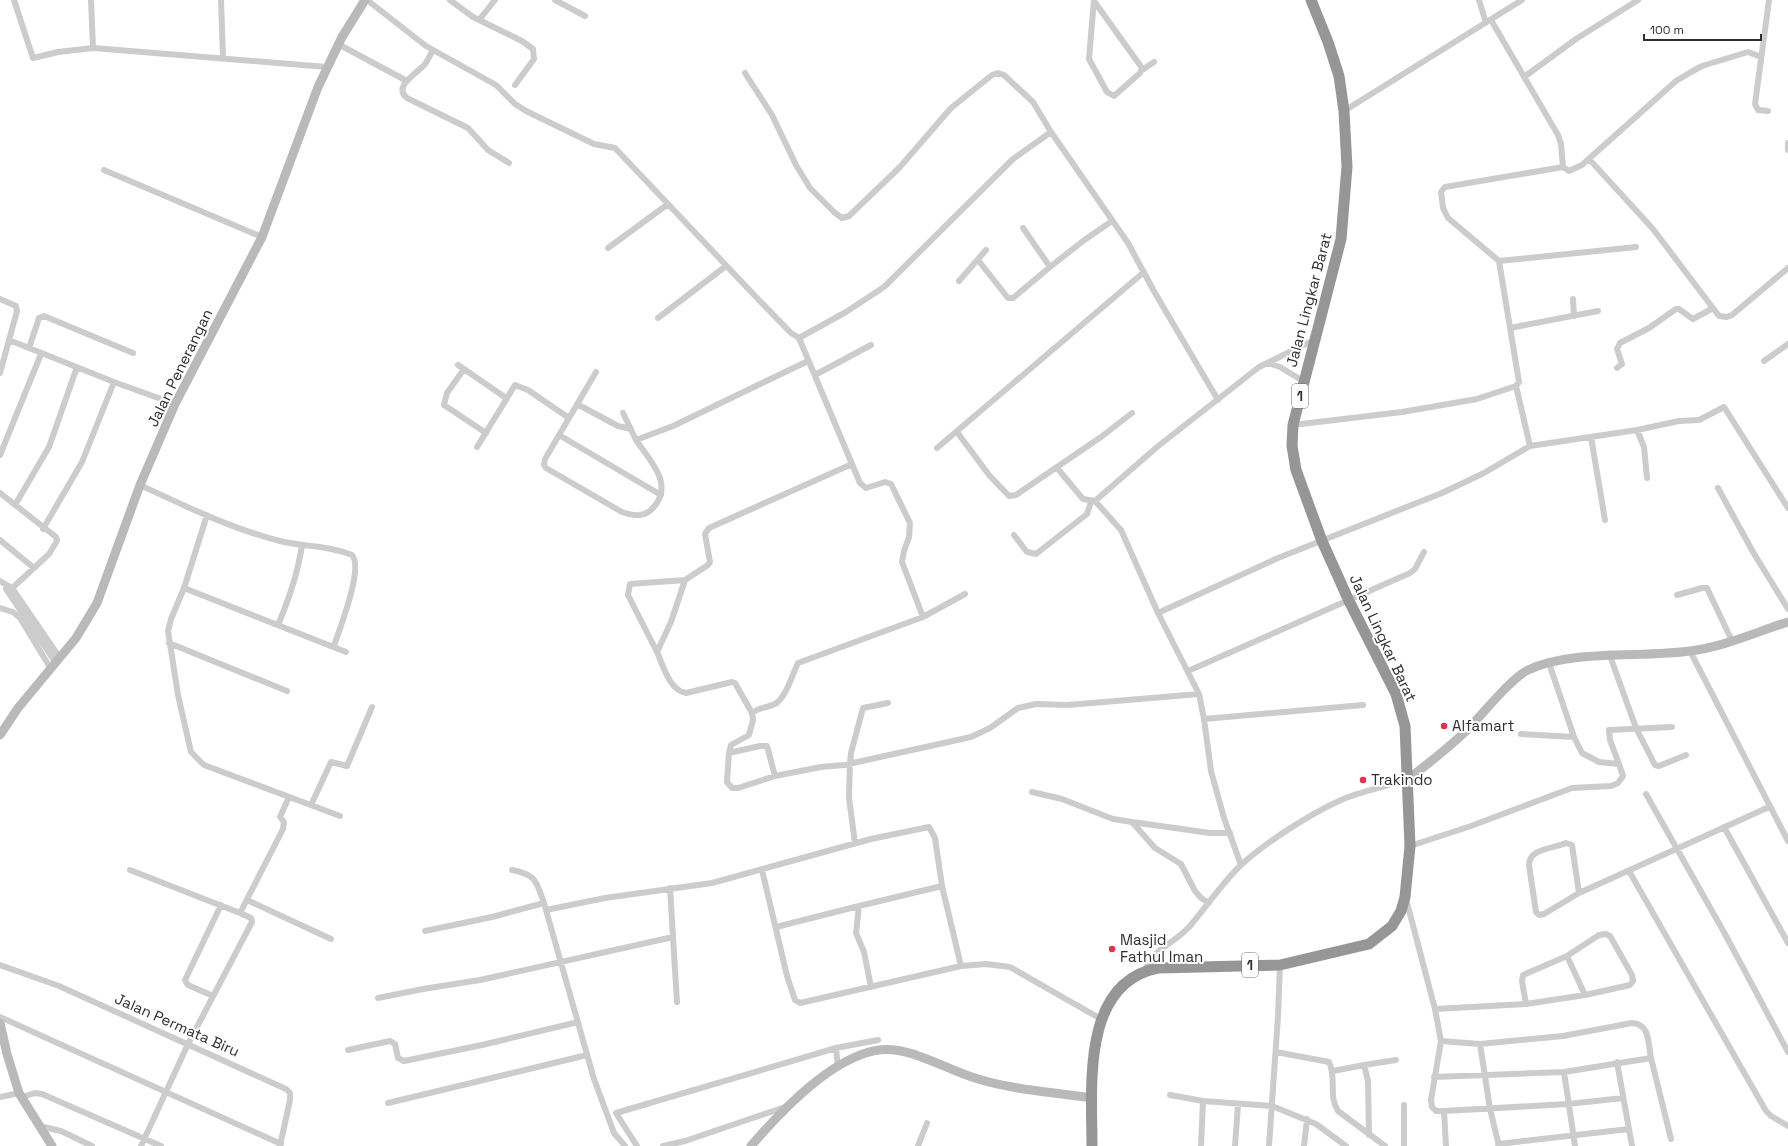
<svg xmlns="http://www.w3.org/2000/svg" width="1788" height="1146" font-family="'Space Grotesk',sans-serif">
<rect width="100%" height="100%" fill="#fff"/>
<g fill="none" stroke-linecap="round" stroke-linejoin="round">
<path stroke="#ccc" stroke-width="6" d="M 14,0 L 33,58 L 58,52 L 93,48 L 327,67
M 91,0 L 93,48
M 221,0 L 223,58
M 367,0 L 426,46 L 496,85 L 515,104 L 526,111 L 594,144 L 615,148 L 756,297 L 791,333 L 799,338 L 846,312 L 884,287 L 1013,159 L 1051,132 L 1128,243 L 1155,293 L 1218,400
M 450,0 L 473,17 L 522,41 L 533,49 L 534,59 L 515,85
M 555,0 L 585,16
M 1094,0 L 1089,59 L 1107,92 L 1114,96 L 1140,73 L 1142,68 L 1094,1
M 1479,0 L 1486,23
M 479,20 L 495,0
M 1491,20 L 1558,135 L 1561,144 L 1563,167 L 1569,171 L 1582,165 L 1676,81 L 1691,72 L 1702,66 L 1748,52 L 1761,57
M 338,44 L 407,81
M 433,50 C 430,55 428,60 425,64 C 418,73 392,86 407,98 L 468,128 L 488,150 L 509,163
M 1142,70 L 1154,62
M 745,73 L 772,115 L 796,165 L 810,188 L 834,212 L 842,218 L 849,216 L 899,168 L 951,108 L 992,75 L 998,73 L 1004,75 L 1033,102 L 1051,132
M 1524,77 L 1576,39 L 1638,0
M 1344,111 L 1522,0
M 1768,111 L 1758,110 L 1755,104 L 1769,0
M 1788,143 L 1788,150
M 1589,159 L 1653,229 L 1719,316 L 1727,317 L 1732,315 L 1788,268
M 1563,167 L 1445,187 L 1441,192 L 1443,208 L 1448,218 L 1499,261 L 1636,247
M 104,170 L 262,237
M 1023,228 L 1050,267 L 1083,241 L 1112,221
M 608,248 L 668,204
M 978,260 L 1008,298 L 1013,298 L 1050,267
M 1499,261 L 1519,382 L 1516,386
M 959,281 L 986,250
M 0,299 L 16,306 L 17,311 L 0,373
M 1573,299 L 1574,316
M 658,318 L 726,266
M 1510,328 L 1598,311
M 799,338 L 860,483 L 866,488 L 885,482 L 891,484 L 910,523 L 909,537 L 904,551 L 902,562 L 923,617
M 9,340 L 114,382 L 175,404
M 29,348 L 39,318 L 44,316 L 133,353
M 1764,361 L 1788,344
M 1268,363 L 1280,367 L 1303,381
M 458,365 L 464,369
M 1617,368 L 1622,364 L 1617,349 L 1620,343 L 1649,328 L 1676,309 L 1679,309 L 1693,319 L 1713,308
M 596,372 L 545,459 L 544,465 L 546,468 L 622,512 C 631,515 642,518 651,510 C 676,486 651,462 636,440
M 815,375 L 871,345
M 577,404 L 618,426 L 631,429
M 623,413 L 636,440 L 673,426 L 808,361
M 1293,425 L 1402,412 L 1477,399 L 1516,386 L 1530,446
M 1637,430 L 1644,447 L 1647,478
M 957,432 L 989,475 L 1009,496 L 1016,495 L 1101,437 L 1132,413
M 486,433 L 444,405 L 447,393 L 464,369 L 506,398
M 559,435 L 661,495
M 1591,437 L 1605,520
M 477,447 L 515,385 L 528,390 L 569,418
M 937,448 L 1144,272
M 0,455 L 41,354
M 1057,468 L 1083,499 L 1095,501 L 1157,447 L 1259,367 L 1314,340
M 140,485 C 185,506 232,529 280,541 C 305,547 327,545 352,555 C 364,568 339,630 334,646
M 1718,488 L 1753,552 L 1788,609
M 0,493 L 56,537 L 57,541 L 49,554 L 8,592
M 1095,501 L 1121,530 L 1158,613 L 1199,694 L 1204,719 L 1211,771 L 1224,818 L 1241,865
M 15,505 L 49,447 L 77,367
M 207,515 L 184,588 L 171,619 L 168,631 L 178,695 L 191,752 L 204,765 L 340,816
M 43,529 L 82,462 L 114,382
M 1014,535 L 1027,552 L 1036,554 L 1087,514 L 1091,502
M 0,540 L 34,568
M 0,581 L 12,588 L 60,658
M 184,588 L 346,652
M 6,589 L 56,663
M 965,594 L 923,617 L 798,663 C 792,675 786,698 775,704 C 767,708 759,707 752,713 L 753,720 L 749,735 L 731,745 L 729,753 L 727,782 L 732,788 L 738,788 L 775,776 L 821,767 L 844,765 L 971,737 L 990,728 L 1018,708 L 1036,704 L 1068,705 L 1199,694
M 1677,595 L 1702,588 L 1707,588 L 1732,641
M 0,608 L 13,612 L 20,618 L 51,669
M 1158,613 L 1278,558 L 1442,493 L 1484,473 L 1530,446 L 1637,430 L 1679,421 L 1699,420 L 1724,407 L 1788,508
M 278,625 C 289,599 298,573 302,545
M 169,643 L 287,691
M 1690,651 L 1788,841
M 657,652 L 628,595 L 630,584 L 685,580
M 1610,656 L 1636,728 L 1655,765 L 1659,766 L 1686,755
M 1549,663 L 1574,737 L 1582,753 L 1599,762 L 1619,764 L 1610,740 L 1609,730 L 1672,727
M 1188,671 L 1410,573 L 1415,569 L 1424,552
M 752,713 L 735,683 L 732,682 L 686,693 C 669,690 663,665 657,652 L 671,622 L 685,580 L 708,565 L 710,562 L 705,534 L 709,528 L 852,464
M 1204,719 L 1363,705
M 1521,734 L 1574,737
M 729,753 L 760,746 L 767,746 L 775,776
M 1032,792 L 1062,799 L 1113,819 L 1132,822 L 1155,848 L 1181,864 L 1195,891 L 1201,898 L 1209,903
M 1646,794 L 1725,934 L 1788,1052
M 311,805 L 331,762 L 347,766 L 372,707
M 1132,822 L 1210,833 L 1230,833
M 1724,827 L 1788,943
M 855,843 L 849,798 L 850,763 L 851,753 L 863,708 L 888,703
M 1410,846 L 1471,826 L 1572,788 L 1611,786 L 1618,783 L 1623,776 L 1619,764
M 130,870 L 240,913 L 251,918 L 252,922 L 188,1044 L 141,1146
M 512,870 C 537,875 536,881 544,903 L 594,1079 L 614,1133 L 625,1146
M 762,870 L 787,976 L 795,1000 L 800,1003 L 961,966 L 986,964 L 1010,967 L 1101,1019
M 1629,871 L 1766,1111 L 1771,1116 L 1788,1126
M 670,888 L 677,1002
M 1579,893 L 1572,845 L 1566,843 C 1553,849 1529,848 1529,865 L 1536,912 L 1539,915 L 1544,914 L 1579,893 L 1769,807
M 1406,899 L 1435,1009 L 1441,1041 L 1480,1044 L 1563,1036 L 1632,1023 C 1650,1024 1648,1043 1651,1058
M 247,900 L 331,939
M 546,910 L 605,898 L 712,883 L 871,839 L 929,827 L 935,838 L 942,886 L 961,966
M 240,913 L 283,829 L 284,822 L 280,817 L 289,797
M 776,927 L 859,906
M 425,931 L 492,917 L 544,903
M 1567,956 L 1585,995
M 0,965 L 59,986 L 286,1089 L 290,1093 L 290,1100 L 280,1146
M 1145,970 C 1157,945 1173,945 1190,926 C 1207,906 1222,883 1241,865 C 1266,842 1310,814 1341,800 C 1362,791 1386,787 1408,779
M 871,987 L 864,952 L 856,933 L 859,906 L 942,886
M 213,996 L 188,985 L 185,980 L 221,905
M 378,998 L 423,989 L 480,980 L 673,937
M 1435,1009 L 1526,1004 L 1585,995 L 1630,985 L 1633,981 L 1632,975 L 1610,936 L 1606,934 L 1599,935 L 1567,956 L 1523,975 L 1522,981 L 1526,1004
M 0,1017 L 281,1144
M 1441,1041 L 1431,1100 L 1432,1107 L 1436,1111 L 1444,1111 L 1446,1146
M 1480,1044 L 1490,1109 L 1499,1146
M 836,1048 L 838,1067
M 348,1050 L 390,1041 L 395,1044 L 398,1058 L 404,1061 L 482,1045 L 578,1022
M 1276,1052 L 1329,1062 C 1337,1078 1328,1096 1338,1111 L 1385,1146
M 1617,1062 L 1632,1146
M 1364,1065 L 1396,1060
M 1333,1071 L 1364,1065 L 1368,1081 L 1369,1135
M 1564,1072 L 1575,1146
M 1434,1077 L 1564,1072 L 1651,1058 L 1671,1139
M 1170,1095 L 1203,1101 L 1272,1106 L 1316,1124 L 1346,1146
M 0,1097 L 19,1093
M 22,1097 L 35,1093 L 42,1094 L 161,1146
M 388,1103 L 587,1055
M 1444,1111 L 1568,1104 L 1623,1098
M 40,1126 L 61,1131 L 92,1146
M 1498,1144 L 1629,1129
M 637,1146 L 616,1113 L 836,1048 L 878,1040
M 663,1146 L 685,1141 L 785,1107
M 918,1146 L 927,1123
M 1201,1146 L 1203,1101
M 1235,1146 L 1238,1105
M 1269,1146 L 1278,1016 L 1280,965
M 1304,1146 L 1307,1119
M 1404,1146 L 1404,1105"/>
<path stroke="#b9b9b9" stroke-width="9" d="M 0,735 L 18,708 L 76,638 L 97,603 L 140,485 L 175,404 L 262,237 L 318,87 L 342,37 L 365,0
M 1408,779 C 1428,764 1448,748 1466,731 C 1482,715 1510,679 1528,670 C 1572,649 1642,658 1690,651 C 1724,647 1756,632 1788,622
M 0,1023 L 7,1054 L 19,1093 L 52,1146
M 751,1146 C 781,1111 844,1043 895,1050 C 924,1054 950,1071 978,1079 C 1014,1090 1054,1092 1092,1098"/>
<path stroke="#969696" stroke-width="11" d="M 1092,1146 C 1092,1087 1081,983 1158,968 L 1280,965 L 1369,944 L 1392,926 L 1401,911 L 1405,897 L 1410,846 L 1405,726 L 1396,694 L 1349,601 L 1322,541 L 1296,470 L 1292,446 L 1293,425 L 1341,239 L 1347,167 L 1344,111 L 1339,76 L 1328,42 L 1311,0"/>
</g>
<g fill="#e33447" stroke="#fff" stroke-width="1.5">
<circle cx="1444" cy="726" r="4"/>
<circle cx="1363" cy="780" r="4"/>
<circle cx="1112" cy="949" r="4"/>
</g>
<g text-anchor="middle" stroke-width="4" stroke-linejoin="round" paint-order="stroke">
<g fill="#fff" stroke="#6d6d6d" stroke-width="1">
<rect x="1292" y="384" width="16" height="24" rx="3"/>
<rect x="1242" y="953" width="16" height="24" rx="3"/>
</g>
<g font-size="14" font-weight="bold" fill="#2f2f2f">
<text x="1300" y="401">1</text>
<text x="1250" y="970">1</text>
</g>
<g font-size="15" fill="#2f2f2f" stroke="#fff">
<text transform="translate(1309 300) rotate(-75)" y="5">Jalan Lingkar Barat</text>
<text transform="translate(180 368) rotate(-64)" y="5">Jalan Penerangan</text>
<text transform="translate(1383 638) rotate(65)" y="5">Jalan Lingkar Barat</text>
<text transform="translate(177 1025) rotate(24)" y="5">Jalan Permata Biru</text>
</g>
<g font-size="15" fill="#2f2f2f" stroke="#fff" text-anchor="start">
<text x="1452" y="731">Alfamart</text>
<text x="1371" y="785">Trakindo</text>
<text x="1120" y="945">Masjid<tspan x="1120" dy="17">Fathul Iman</tspan></text>
</g>
</g>
<path d="M1644 34v6h117v-6" fill="none" stroke="#2f2f2f" stroke-width="2"/>
<text x="1650" y="34" font-size="12" fill="#2f2f2f" stroke="#ffffff" stroke-width="3" paint-order="stroke">100 m</text>
</svg>
